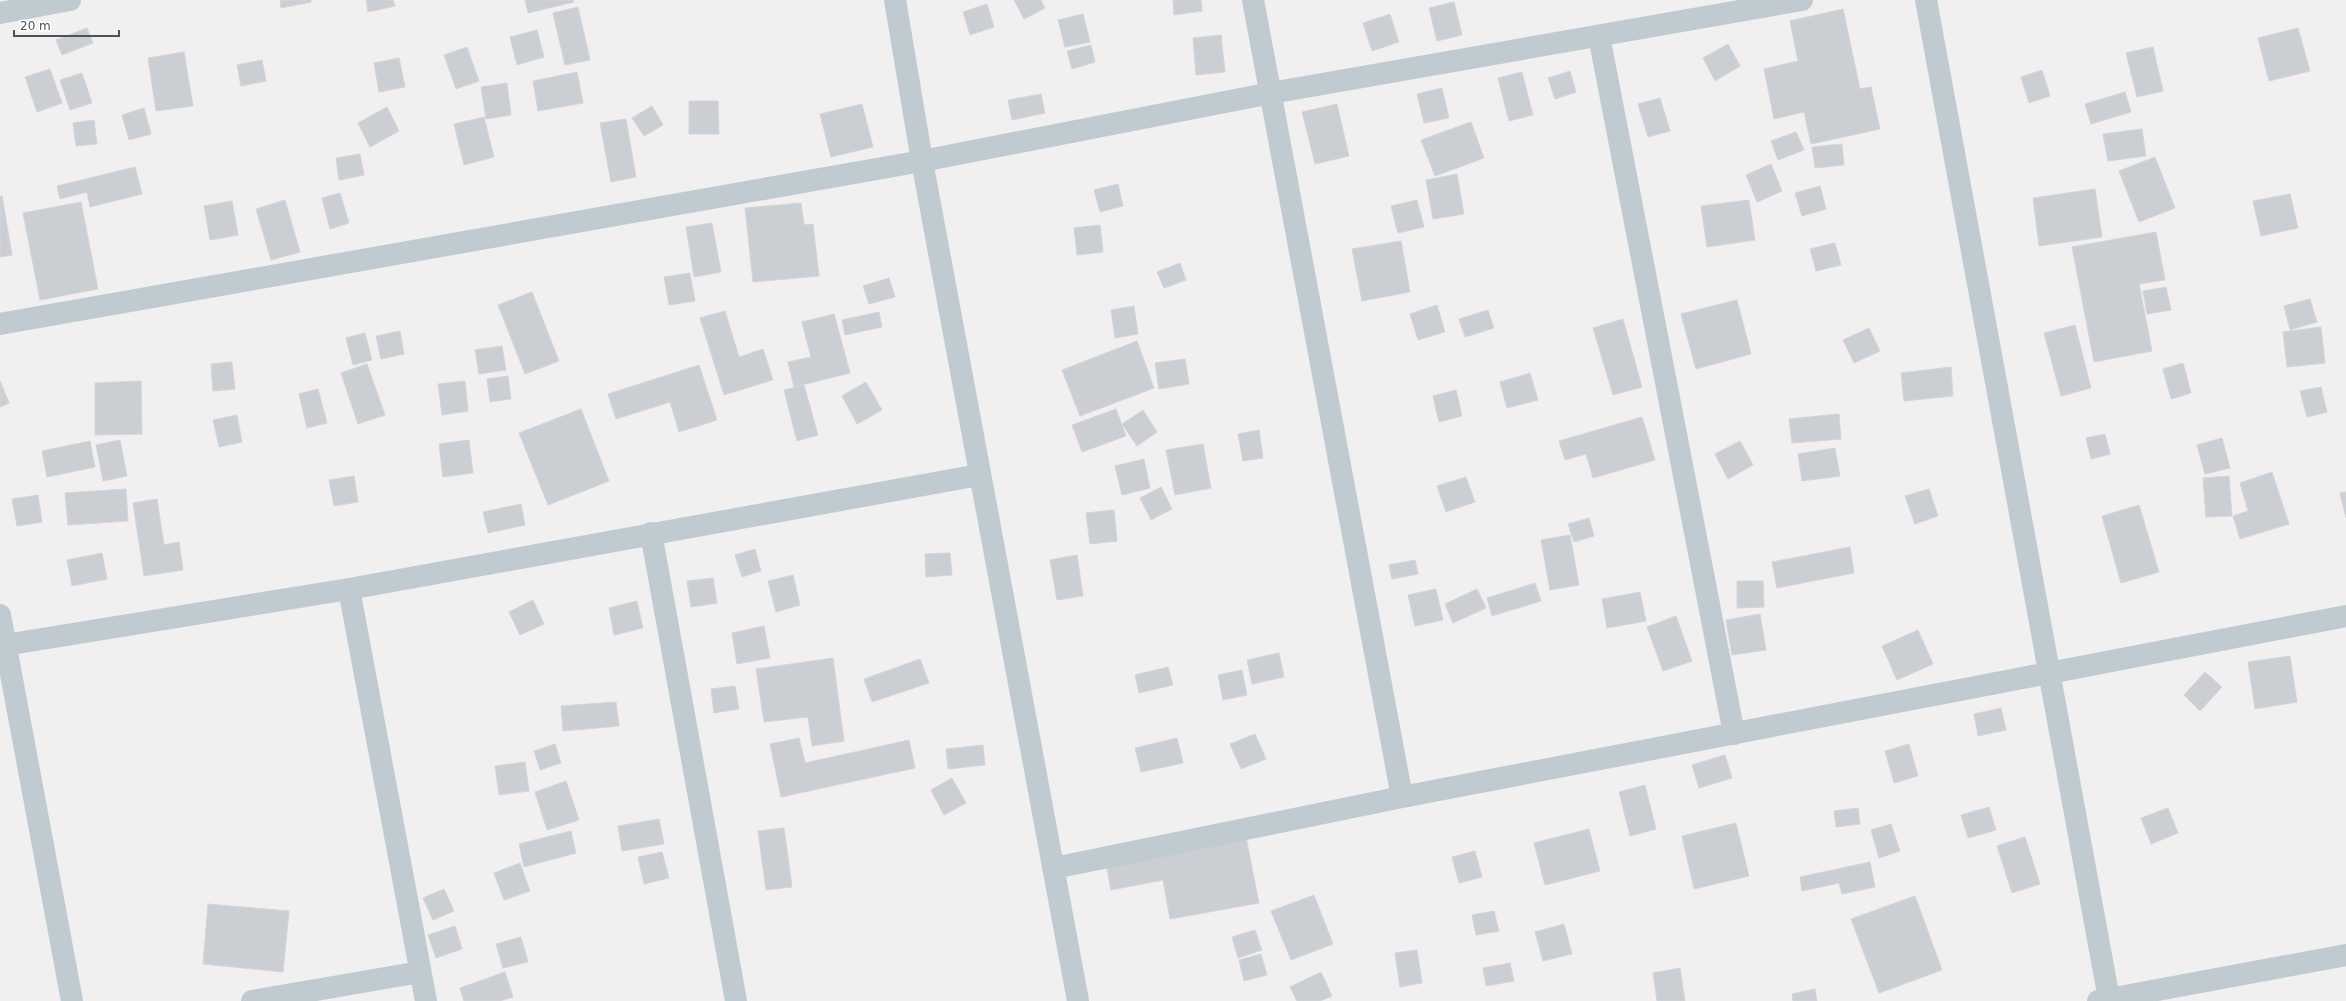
<svg xmlns="http://www.w3.org/2000/svg" width="2346" height="1001" font-family="'DejaVu Sans',sans-serif">
<rect width="100%" height="100%" fill="#f1efef"/>
<path fill="#cbced3" stroke="#d3d5da" d="M 280,0 L 311,0 L 311,2 L 281,8 Z
M 366,0 L 393,0 L 395,6 L 368,12 Z
M 525,0 L 573,0 L 574,2 L 528,13 Z
M 1014,0 L 1041,0 L 1045,8 L 1024,19 Z
M 1173,0 L 1201,0 L 1202,11 L 1174,15 Z
M 1454,2 L 1462,35 L 1437,41 L 1429,8 Z
M 987,4 L 994,27 L 970,35 L 963,12 Z
M 578,7 L 590,60 L 565,65 L 553,13 Z
M 1843,9 L 1860,89 L 1871,87 L 1880,129 L 1811,144 L 1804,112 L 1774,119 L 1764,69 L 1798,61 L 1790,21 Z
M 1083,14 L 1090,42 L 1065,47 L 1058,20 Z
M 1390,14 L 1399,42 L 1372,51 L 1363,23 Z
M 87,28 L 93,43 L 62,55 L 56,40 Z
M 2298,28 L 2310,71 L 2269,81 L 2258,38 Z
M 537,30 L 544,57 L 517,65 L 510,37 Z
M 1221,35 L 1225,72 L 1196,75 L 1193,38 Z
M 1728,44 L 1740,66 L 1715,81 L 1703,58 Z
M 1091,45 L 1095,62 L 1072,69 L 1067,51 Z
M 467,47 L 479,81 L 456,89 L 444,55 Z
M 2153,47 L 2163,91 L 2137,97 L 2126,53 Z
M 184,52 L 193,106 L 156,111 L 148,58 Z
M 399,58 L 405,87 L 379,92 L 374,63 Z
M 262,60 L 266,81 L 241,86 L 237,65 Z
M 50,69 L 62,103 L 37,112 L 25,77 Z
M 2042,70 L 2050,96 L 2029,103 L 2021,77 Z
M 1570,71 L 1576,92 L 1555,99 L 1548,78 Z
M 577,72 L 583,103 L 538,111 L 533,81 Z
M 1522,72 L 1533,115 L 1509,121 L 1498,78 Z
M 82,73 L 92,103 L 70,110 L 60,80 Z
M 507,83 L 511,115 L 486,119 L 481,87 Z
M 1442,88 L 1449,118 L 1424,123 L 1417,94 Z
M 2125,92 L 2131,112 L 2091,124 L 2085,104 Z
M 1041,94 L 1045,113 L 1012,120 L 1008,100 Z
M 1660,98 L 1670,131 L 1648,137 L 1638,104 Z
M 689,101 L 718,101 L 719,134 L 689,134 Z
M 862,104 L 873,147 L 831,157 L 820,114 Z
M 1337,104 L 1349,156 L 1315,164 L 1302,112 Z
M 652,106 L 663,125 L 644,136 L 632,118 Z
M 387,107 L 399,131 L 370,147 L 358,123 Z
M 144,108 L 151,134 L 129,140 L 122,115 Z
M 484,117 L 494,157 L 464,165 L 454,124 Z
M 626,119 L 636,177 L 611,182 L 600,123 Z
M 94,120 L 97,144 L 76,146 L 73,123 Z
M 1471,122 L 1484,158 L 1435,176 L 1421,140 Z
M 2142,129 L 2146,156 L 2108,161 L 2103,134 Z
M 1796,132 L 1804,150 L 1778,160 L 1771,141 Z
M 1842,144 L 1844,165 L 1815,168 L 1812,147 Z
M 360,154 L 364,175 L 339,180 L 336,158 Z
M 2155,157 L 2175,208 L 2139,222 L 2119,171 Z
M 1771,164 L 1782,191 L 1757,202 L 1746,175 Z
M 135,167 L 142,194 L 90,207 L 87,192 L 60,199 L 57,186 Z
M 1457,174 L 1464,214 L 1433,219 L 1426,180 Z
M 1118,184 L 1123,206 L 1100,212 L 1094,190 Z
M 1820,186 L 1826,209 L 1802,216 L 1795,193 Z
M 2095,189 L 2102,237 L 2039,246 L 2033,198 Z
M 340,193 L 349,223 L 330,229 L 322,198 Z
M 2290,194 L 2298,228 L 2261,236 L 2253,201 Z
M 0,196 L 2,196 L 12,255 L 0,257 Z
M 285,200 L 300,252 L 271,260 L 256,209 Z
M 1417,200 L 1424,227 L 1398,233 L 1391,206 Z
M 1749,200 L 1755,240 L 1707,247 L 1701,206 Z
M 232,201 L 238,235 L 210,240 L 204,206 Z
M 81,202 L 98,289 L 40,300 L 23,213 Z
M 801,203 L 804,225 L 813,224 L 819,276 L 753,282 L 745,208 Z
M 712,223 L 721,272 L 694,277 L 686,227 Z
M 1100,225 L 1103,252 L 1077,255 L 1074,228 Z
M 2156,232 L 2165,280 L 2139,284 L 2152,351 L 2094,362 L 2072,247 Z
M 1401,241 L 1410,292 L 1362,301 L 1352,249 Z
M 1835,243 L 1841,265 L 1816,271 L 1810,249 Z
M 1180,263 L 1186,280 L 1164,288 L 1157,272 Z
M 690,273 L 695,301 L 669,305 L 664,277 Z
M 889,278 L 895,297 L 869,304 L 863,286 Z
M 2166,287 L 2171,310 L 2147,314 L 2143,291 Z
M 532,292 L 559,361 L 525,374 L 498,305 Z
M 2310,299 L 2317,322 L 2290,330 L 2284,306 Z
M 1737,300 L 1751,354 L 1696,369 L 1681,314 Z
M 1437,305 L 1445,332 L 1418,340 L 1410,314 Z
M 1134,306 L 1138,334 L 1115,338 L 1111,310 Z
M 1488,310 L 1494,328 L 1465,337 L 1459,319 Z
M 725,311 L 739,357 L 763,349 L 773,380 L 724,395 L 700,318 Z
M 879,312 L 882,327 L 845,335 L 842,320 Z
M 834,314 L 850,373 L 794,387 L 788,362 L 811,357 L 802,322 Z
M 1623,319 L 1642,387 L 1613,395 L 1593,328 Z
M 2075,325 L 2091,388 L 2061,396 L 2044,333 Z
M 2321,327 L 2325,363 L 2287,367 L 2283,332 Z
M 1869,328 L 1880,351 L 1854,363 L 1843,340 Z
M 400,331 L 404,354 L 381,359 L 376,336 Z
M 365,333 L 372,360 L 353,365 L 346,338 Z
M 1137,341 L 1154,388 L 1080,416 L 1062,370 Z
M 502,346 L 506,370 L 479,374 L 475,350 Z
M 1185,359 L 1189,384 L 1159,389 L 1155,363 Z
M 232,362 L 235,389 L 213,391 L 211,364 Z
M 2183,363 L 2191,393 L 2171,399 L 2163,369 Z
M 367,364 L 385,415 L 358,424 L 341,373 Z
M 699,365 L 717,420 L 679,432 L 670,402 L 616,419 L 608,394 Z
M 1951,367 L 1953,396 L 1904,401 L 1901,373 Z
M 1530,373 L 1538,400 L 1507,408 L 1500,382 Z
M 508,376 L 511,399 L 490,402 L 487,379 Z
M 0,381 L 9,403 L 0,407 Z
M 141,381 L 142,434 L 95,435 L 95,383 Z
M 465,381 L 468,411 L 442,415 L 438,384 Z
M 866,382 L 882,410 L 857,424 L 842,396 Z
M 804,385 L 818,435 L 797,441 L 784,390 Z
M 2321,387 L 2327,412 L 2307,417 L 2300,391 Z
M 318,389 L 327,423 L 307,428 L 299,394 Z
M 1456,390 L 1462,416 L 1439,422 L 1433,396 Z
M 581,409 L 609,481 L 548,505 L 519,433 Z
M 1116,409 L 1126,436 L 1082,452 L 1072,425 Z
M 1143,410 L 1157,432 L 1137,446 L 1122,424 Z
M 1839,414 L 1841,439 L 1792,443 L 1789,419 Z
M 237,415 L 242,442 L 219,447 L 213,420 Z
M 1642,417 L 1655,460 L 1593,478 L 1586,454 L 1565,460 L 1559,441 Z
M 1259,430 L 1263,458 L 1243,461 L 1238,434 Z
M 2105,434 L 2110,454 L 2091,459 L 2086,438 Z
M 2222,438 L 2230,468 L 2205,474 L 2197,445 Z
M 120,440 L 127,476 L 103,481 L 96,445 Z
M 469,440 L 473,473 L 443,477 L 439,444 Z
M 90,441 L 95,467 L 47,477 L 42,451 Z
M 1740,441 L 1753,465 L 1728,479 L 1715,454 Z
M 1203,444 L 1211,488 L 1175,495 L 1166,450 Z
M 1835,448 L 1840,476 L 1802,481 L 1798,454 Z
M 1144,459 L 1150,488 L 1122,495 L 1115,466 Z
M 2272,472 L 2289,524 L 2240,539 L 2233,516 L 2248,511 L 2240,483 Z
M 354,476 L 358,502 L 334,506 L 329,480 Z
M 2229,476 L 2232,516 L 2206,517 L 2203,478 Z
M 1466,477 L 1475,502 L 1446,512 L 1437,486 Z
M 1161,487 L 1172,509 L 1151,520 L 1140,498 Z
M 126,489 L 128,521 L 68,525 L 65,493 Z
M 1929,489 L 1938,516 L 1915,524 L 1905,496 Z
M 2346,492 L 2346,518 L 2340,493 Z
M 38,495 L 42,522 L 17,526 L 12,499 Z
M 157,499 L 164,545 L 179,542 L 183,570 L 144,576 L 133,503 Z
M 521,504 L 525,525 L 488,533 L 483,512 Z
M 2139,505 L 2159,572 L 2121,583 L 2102,516 Z
M 1114,510 L 1117,541 L 1090,544 L 1086,513 Z
M 1589,518 L 1594,536 L 1574,542 L 1568,524 Z
M 1570,535 L 1579,585 L 1550,590 L 1541,540 Z
M 1850,547 L 1854,573 L 1777,588 L 1772,562 Z
M 755,549 L 761,571 L 742,577 L 735,555 Z
M 102,553 L 107,579 L 72,586 L 67,560 Z
M 950,553 L 952,575 L 926,577 L 925,554 Z
M 1077,555 L 1083,596 L 1057,600 L 1050,560 Z
M 1415,560 L 1418,574 L 1392,579 L 1389,565 Z
M 793,575 L 800,605 L 776,612 L 768,581 Z
M 713,578 L 717,603 L 691,607 L 687,581 Z
M 1737,581 L 1763,581 L 1764,607 L 1737,608 Z
M 1535,583 L 1541,601 L 1492,616 L 1487,598 Z
M 1436,589 L 1443,620 L 1415,626 L 1408,595 Z
M 1477,589 L 1486,608 L 1453,623 L 1445,604 Z
M 1640,592 L 1646,621 L 1607,628 L 1602,599 Z
M 533,600 L 544,624 L 520,635 L 509,612 Z
M 637,601 L 643,628 L 614,635 L 609,608 Z
M 1760,614 L 1766,650 L 1732,655 L 1726,620 Z
M 1676,616 L 1692,661 L 1663,671 L 1647,627 Z
M 764,626 L 770,658 L 737,664 L 732,633 Z
M 1918,630 L 1933,664 L 1897,680 L 1882,646 Z
M 1279,653 L 1284,677 L 1252,684 L 1247,660 Z
M 2290,656 L 2297,702 L 2255,709 L 2248,662 Z
M 833,658 L 844,741 L 812,746 L 808,717 L 764,722 L 756,669 Z
M 920,659 L 929,683 L 872,702 L 864,679 Z
M 1168,667 L 1173,685 L 1139,693 L 1135,675 Z
M 1242,670 L 1247,695 L 1223,700 L 1218,675 Z
M 2205,672 L 2222,687 L 2200,711 L 2184,695 Z
M 735,686 L 739,709 L 714,713 L 711,689 Z
M 616,702 L 619,726 L 563,731 L 561,706 Z
M 2001,708 L 2006,730 L 1978,736 L 1974,714 Z
M 1255,734 L 1266,759 L 1241,769 L 1230,744 Z
M 799,738 L 805,763 L 909,740 L 915,768 L 781,797 L 770,744 Z
M 1177,738 L 1183,763 L 1141,772 L 1135,748 Z
M 555,744 L 561,763 L 540,770 L 534,751 Z
M 1909,744 L 1918,776 L 1894,783 L 1885,751 Z
M 983,745 L 985,765 L 948,769 L 946,749 Z
M 1725,755 L 1732,778 L 1699,788 L 1692,765 Z
M 525,762 L 529,791 L 499,795 L 495,766 Z
M 952,778 L 966,803 L 944,815 L 931,790 Z
M 566,781 L 579,820 L 547,830 L 535,792 Z
M 1645,785 L 1656,829 L 1630,836 L 1619,792 Z
M 1989,807 L 1996,830 L 1968,838 L 1961,815 Z
M 1858,808 L 1860,824 L 1836,827 L 1834,811 Z
M 2168,808 L 2178,833 L 2151,844 L 2141,818 Z
M 659,819 L 664,844 L 622,851 L 618,826 Z
M 1736,823 L 1749,876 L 1694,889 L 1682,836 Z
M 1891,824 L 1900,851 L 1879,858 L 1871,830 Z
M 784,828 L 792,887 L 766,890 L 758,831 Z
M 1589,829 L 1600,871 L 1545,885 L 1534,843 Z
M 571,831 L 576,853 L 524,867 L 519,844 Z
M 1245,832 L 1259,903 L 1170,919 L 1163,880 L 1111,890 L 1105,858 Z
M 2025,837 L 2040,884 L 2012,893 L 1997,846 Z
M 1475,851 L 1482,877 L 1459,883 L 1452,857 Z
M 662,852 L 669,878 L 644,884 L 638,857 Z
M 1870,862 L 1875,887 L 1842,894 L 1839,883 L 1802,891 L 1800,877 Z
M 520,863 L 530,891 L 504,900 L 494,873 Z
M 444,889 L 454,911 L 433,920 L 423,898 Z
M 1314,895 L 1333,944 L 1291,960 L 1271,911 Z
M 1915,896 L 1942,970 L 1879,993 L 1851,919 Z
M 208,904 L 289,911 L 283,972 L 203,964 Z
M 1494,911 L 1499,931 L 1476,935 L 1472,915 Z
M 1564,924 L 1572,954 L 1543,961 L 1535,932 Z
M 455,926 L 462,949 L 436,958 L 428,935 Z
M 1255,930 L 1262,950 L 1238,958 L 1232,937 Z
M 521,937 L 528,962 L 503,968 L 496,944 Z
M 1417,950 L 1422,983 L 1400,987 L 1395,953 Z
M 1261,954 L 1267,975 L 1244,981 L 1239,960 Z
M 1510,963 L 1514,981 L 1486,986 L 1483,968 Z
M 1680,968 L 1685,1001 L 1657,1001 L 1653,973 Z
M 505,972 L 513,997 L 500,1001 L 464,1001 L 460,988 Z
M 1321,972 L 1332,996 L 1320,1001 L 1297,1001 L 1290,987 Z
M 1815,989 L 1817,1001 L 1793,1001 L 1792,994 Z"/>
<g fill="none" stroke-linecap="round" stroke-linejoin="round">
<path stroke="#bfcad1" stroke-width="22" d="M 895,0 L 922,161 L 1078,1001
M 1253,0 L 1402,797
M 1926,0 L 2109,999
M 0,13 L 70,0
M 1599,36 L 1734,734
M 0,324 L 922,161 L 1271,93 L 1802,0
M 651,533 L 736,1001
M 349,589 L 426,1001
M 0,615 L 72,1001
M 5,645 L 349,589 L 979,475
M 1054,868 L 1402,797 L 2346,616
M 252,1001 L 420,972
M 2098,1001 L 2346,955"/>
</g>
<path d="M14 30v6h105v-6" fill="none" stroke="#47545c" stroke-width="2"/>
<text x="20" y="30" font-size="12" fill="#47545c" stroke="#ffffff" stroke-width="3" paint-order="stroke">20 m</text>
</svg>
